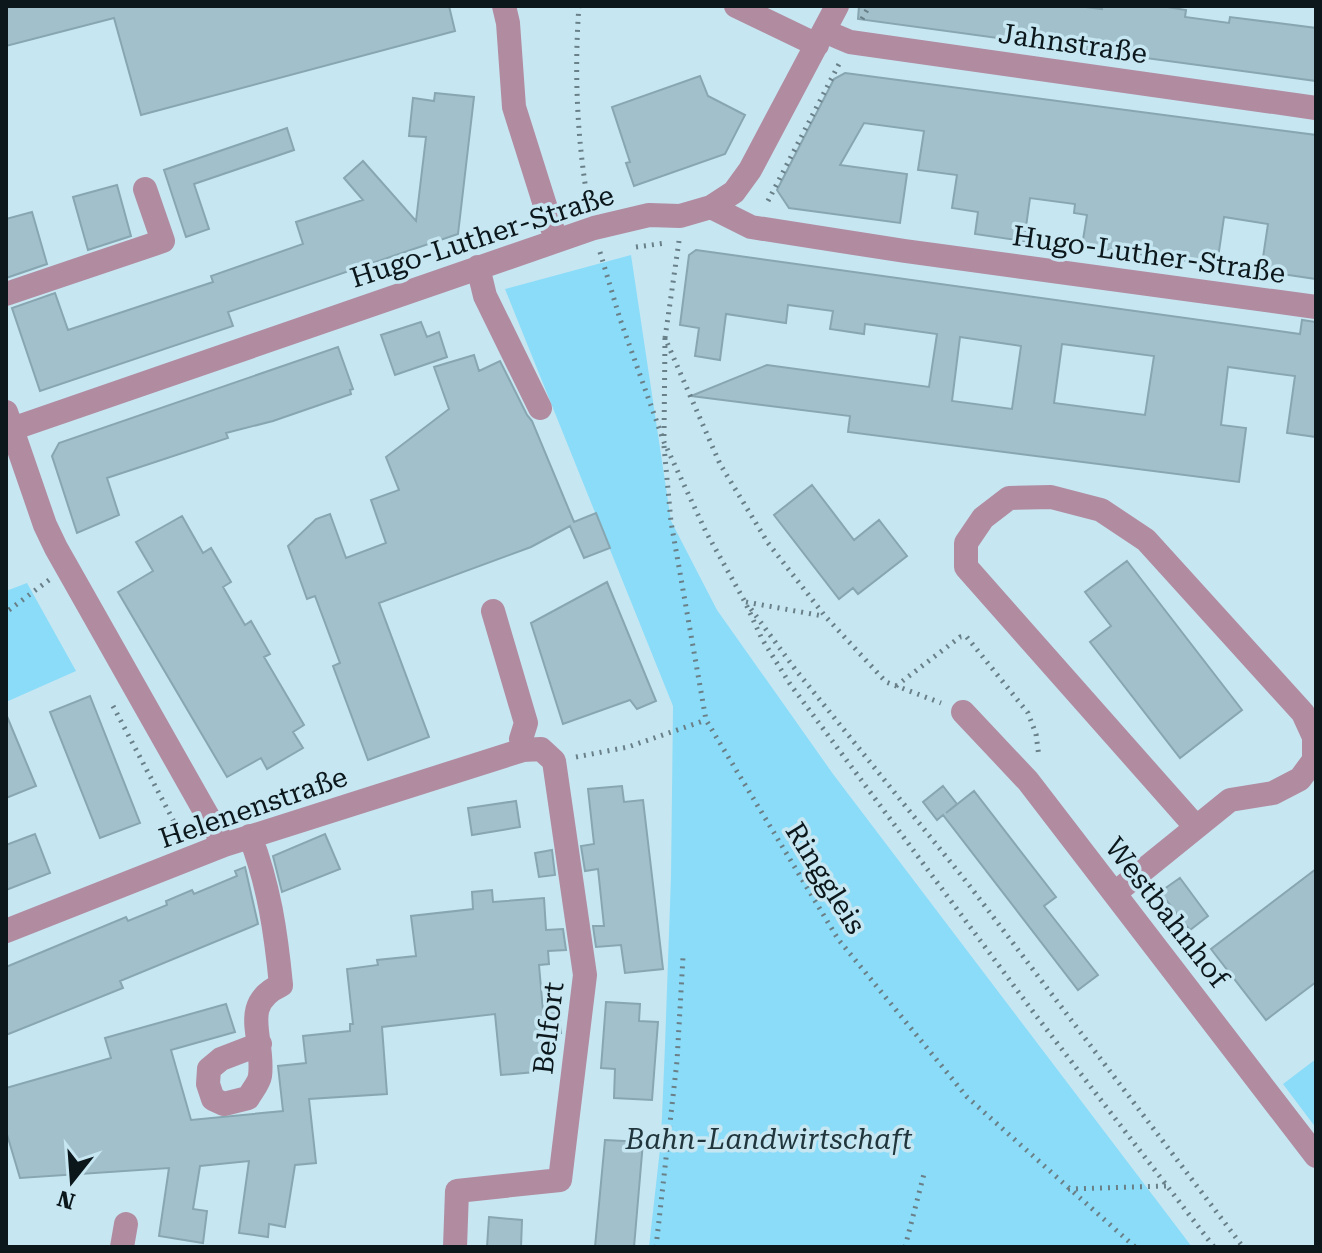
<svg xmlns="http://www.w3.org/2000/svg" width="1322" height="1253" font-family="'Roboto Serif',serif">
<rect width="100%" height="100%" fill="#c6e6f2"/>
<path fill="#8bdcf8" d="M 631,255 L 671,521 L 717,610 L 833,774 L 1192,1247 L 649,1247 L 661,1140 L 665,1045 L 671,877 L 673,706 L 505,289 Z
M 27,583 L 76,671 L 6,702 L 6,591 Z
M 1316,1059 L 1316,1128 L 1283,1084 Z"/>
<path fill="#a1c0cb" stroke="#87a6b1" stroke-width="2" fill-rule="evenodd" d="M 6,6 L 449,6 L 455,31 L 141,115 L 114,18 L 6,46 Z
M 859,6 L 1078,6 L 1102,9 L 1102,6 L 1161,6 L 1186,10 L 1185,17 L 1229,23 L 1230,17 L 1316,28 L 1316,81 L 858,19 Z
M 845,73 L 1316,135 L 1316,279 L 1261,271 L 1268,224 L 1224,217 L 1217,265 L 1082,246 L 1087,215 L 1074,213 L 1075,204 L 1030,198 L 1024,241 L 975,234 L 978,212 L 952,208 L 957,175 L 918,170 L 924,131 L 864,123 L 840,165 L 907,174 L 900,223 L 789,208 L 777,190 L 834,79 Z
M 700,76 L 708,96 L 745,115 L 725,154 L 634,186 L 626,163 L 630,162 L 612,107 Z
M 435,93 L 474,97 L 458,234 L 228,312 L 233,326 L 40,391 L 12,308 L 55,293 L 68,330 L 213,282 L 211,276 L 303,244 L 296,222 L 363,200 L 344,178 L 363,161 L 416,221 L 426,137 L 409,136 L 413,98 L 434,101 Z
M 287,128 L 294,150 L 194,184 L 209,229 L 186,237 L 164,170 Z
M 117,185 L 131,236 L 88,250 L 73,197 Z
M 32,212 L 47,264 L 6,278 L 6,219 Z
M 696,250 L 1300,334 L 1302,320 L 1316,322 L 1316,437 L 1287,433 L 1295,376 L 1228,367 L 1221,425 L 1246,428 L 1239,482 L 848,432 L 850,416 L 691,396 L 767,365 L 929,387 L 937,334 L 865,324 L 864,334 L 830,329 L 833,311 L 788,305 L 786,323 L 726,314 L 720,360 L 695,356 L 699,328 L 680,325 L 689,255 ZM 960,337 L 1021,346 L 1012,409 L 952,401 ZM 1062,344 L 1154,356 L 1145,415 L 1054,403 Z
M 421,322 L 427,337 L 439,332 L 447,357 L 395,375 L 381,335 Z
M 338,347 L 353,389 L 350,390 L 351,394 L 273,421 L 226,433 L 228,438 L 107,478 L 119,515 L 77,533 L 52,456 L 59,443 Z
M 474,355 L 479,371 L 500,361 L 527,415 L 532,421 L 574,522 L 596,513 L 610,548 L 584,558 L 570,526 L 531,547 L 379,603 L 429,737 L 368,760 L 333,666 L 340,663 L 315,596 L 307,599 L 288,546 L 316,519 L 330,514 L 346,558 L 386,543 L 371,500 L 399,490 L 386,457 L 449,409 L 434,367 Z
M 812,485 L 854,540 L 879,520 L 907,556 L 858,594 L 853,588 L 839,599 L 774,515 Z
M 182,516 L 203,553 L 211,548 L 231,582 L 223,587 L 245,625 L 251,621 L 270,654 L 264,657 L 304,725 L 293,732 L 303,748 L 267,769 L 261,758 L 227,777 L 118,592 L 153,571 L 136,542 Z
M 1127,561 L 1242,710 L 1180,758 L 1090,642 L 1111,626 L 1085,592 Z
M 607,582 L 656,701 L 637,709 L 630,700 L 563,724 L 531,623 Z
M 90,696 L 140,823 L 100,838 L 50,712 Z
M 6,714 L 36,786 L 6,798 Z
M 622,786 L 624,802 L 643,800 L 663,969 L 625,973 L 621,945 L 596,947 L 593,926 L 604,926 L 598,869 L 585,871 L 581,846 L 594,844 L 588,789 Z
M 943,786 L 957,804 L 946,813 L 974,791 L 1056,897 L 1044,906 L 1098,975 L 1078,990 L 943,815 L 937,820 L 923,802 Z
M 516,801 L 520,827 L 472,835 L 468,808 Z
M 35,834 L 50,873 L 6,890 L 6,845 Z
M 325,834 L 340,869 L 282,892 L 273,856 Z
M 552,850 L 555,875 L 539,877 L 535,853 Z
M 245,867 L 258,924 L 120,981 L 123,988 L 6,1035 L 6,967 L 126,917 L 128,921 L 167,905 L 166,901 L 192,890 L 194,894 L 237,876 L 235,871 Z
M 1316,869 L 1316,982 L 1266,1020 L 1211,949 Z
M 1180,878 L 1208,916 L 1190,930 L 1160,892 Z
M 492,890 L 493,902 L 544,898 L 546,930 L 563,929 L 566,950 L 548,951 L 549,964 L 539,965 L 543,1011 L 559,1009 L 561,1033 L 546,1034 L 548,1058 L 534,1059 L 535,1072 L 501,1075 L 495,1014 L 382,1027 L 387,1094 L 309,1099 L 316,1163 L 295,1165 L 285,1227 L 269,1224 L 268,1237 L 239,1233 L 249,1161 L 200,1166 L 193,1209 L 207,1211 L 203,1243 L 159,1236 L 169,1168 L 20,1178 L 6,1131 L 6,1088 L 111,1058 L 105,1038 L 226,1004 L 235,1032 L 171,1050 L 191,1120 L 283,1111 L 278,1066 L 306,1063 L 303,1036 L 350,1031 L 350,1024 L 353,1024 L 347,969 L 378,965 L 377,960 L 416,956 L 411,916 L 473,909 L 472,892 Z
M 606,1002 L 640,1004 L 639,1021 L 658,1022 L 652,1100 L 614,1098 L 615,1069 L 601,1068 Z
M 605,1140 L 643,1142 L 634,1247 L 595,1247 Z
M 489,1217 L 522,1220 L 521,1247 L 487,1247 Z"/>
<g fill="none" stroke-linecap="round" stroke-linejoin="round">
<path stroke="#6a8088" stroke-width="5" stroke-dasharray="2 6" stroke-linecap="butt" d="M 579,6 C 574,72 577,142 589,207
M 862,19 L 869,6
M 768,201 L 839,64
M 679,241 L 665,338 L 720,464 L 768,543 L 825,616 L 886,682 L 941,703
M 636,247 L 666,243
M 600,252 L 620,319 L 664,442 L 706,532 L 745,602 L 762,639 L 790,684 L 1034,1013 L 1214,1247
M 664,436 L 665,338
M 664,446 L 671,522 L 706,720 L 838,939 L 967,1097 L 1135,1247
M 746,602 L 823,616
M 751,609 L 795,669 L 969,885 L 1243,1247
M 9,610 L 49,580
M 896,686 L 960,637 L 966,636 L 1028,713 L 1036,734 L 1039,757
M 113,706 L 181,835
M 576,757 L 628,747 L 706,720
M 1068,1189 L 1166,1186
M 656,1247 L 677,1061 L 683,957
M 905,1247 L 925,1170"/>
<path stroke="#b18ba0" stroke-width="24" d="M 504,6 L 508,23 L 514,107 L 556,240
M 736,6 L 817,45
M 824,31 L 850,42 L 1316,108
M 711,207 L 751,227 L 905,251 L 1316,307
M 478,267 L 485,296 L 540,408
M 6,294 L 163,241 L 145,189
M 6,412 L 45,525 L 56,548 L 224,845
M 6,431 L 594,228 L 649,215 L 680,216 L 711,207 L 734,192 L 750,170 L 837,6
M 493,611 L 526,723 L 521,739 L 523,750
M 963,712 L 1028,781 L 1316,1156
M 250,836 C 269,885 276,933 281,985 C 238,1005 265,1038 260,1076 C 259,1083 252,1091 248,1098 L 224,1104 L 213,1099 L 208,1084 L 209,1069 L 221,1059 L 260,1044
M 1115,893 L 1230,800 L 1273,793 L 1300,779 L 1314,760 L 1314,737 L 1303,713 L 1146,540 L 1101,510 L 1051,497 L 1009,498 L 983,518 L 966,543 L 966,567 L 1196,827
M 6,931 L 224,845 L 523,750 L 541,749 L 554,761 L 585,975 L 560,1180 L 457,1191 L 455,1247
M 122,1247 L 126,1224"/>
</g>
<g text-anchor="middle" stroke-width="7" stroke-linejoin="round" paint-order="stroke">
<g font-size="28" fill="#0b171b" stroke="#c6e6f2">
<text transform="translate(1073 43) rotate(8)" y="10">Jahnstraße</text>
<text transform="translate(482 236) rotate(-18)" y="10">Hugo-Luther-Straße</text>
<text transform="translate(1149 254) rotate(8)" y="10">Hugo-Luther-Straße</text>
<text transform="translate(253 807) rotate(-19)" y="10">Helenenstraße</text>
<text transform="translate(826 878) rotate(58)" y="10">Ringgleis</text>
<text transform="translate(1167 912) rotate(52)" y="10">Westbahnhof</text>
<text transform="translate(548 1028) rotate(-83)" y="10">Belfort</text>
</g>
<g font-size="28" font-style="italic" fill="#20353c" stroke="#c6e6f2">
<text x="769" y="1149">Bahn-Landwirtschaft</text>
</g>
</g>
<rect width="1322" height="1253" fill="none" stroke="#0b171b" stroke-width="16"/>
<g transform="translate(72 1181) rotate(197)" stroke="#c6e6f2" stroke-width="6" paint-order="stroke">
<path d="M0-6L14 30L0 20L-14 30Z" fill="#0b171b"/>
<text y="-12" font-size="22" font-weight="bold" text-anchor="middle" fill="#0b171b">N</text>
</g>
</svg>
